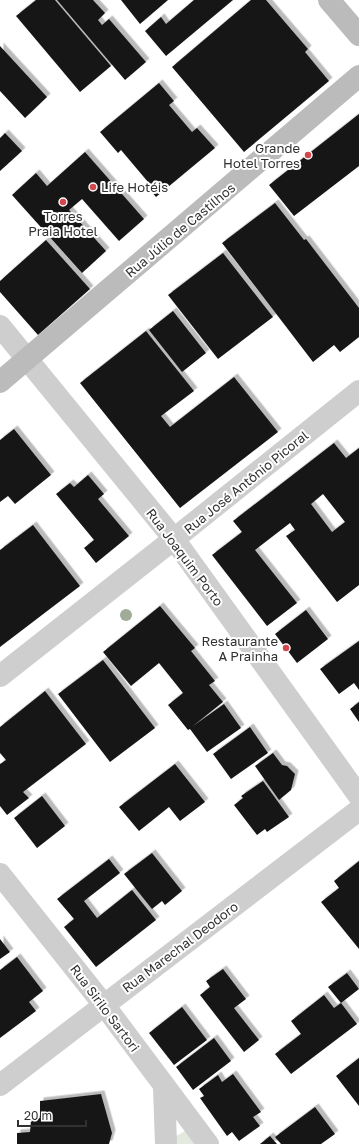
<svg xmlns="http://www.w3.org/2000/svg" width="359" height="1144" font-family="'Golos Text',sans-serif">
<defs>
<filter id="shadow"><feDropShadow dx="3.5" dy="-3.5" stdDeviation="0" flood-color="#0004"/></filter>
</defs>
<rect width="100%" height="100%" fill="#fff"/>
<path fill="#e3e9de" d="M 187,1130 L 199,1144 L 176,1144 L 176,1136 Z"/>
<path fill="#181818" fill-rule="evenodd" filter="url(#shadow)" d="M 36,0 L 55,0 L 111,66 L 80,92 L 16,16 Z
M 57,0 L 93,0 L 105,13 L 98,20 L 102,25 L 109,19 L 146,62 L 125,80 Z
M 121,0 L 168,0 L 140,24 Z
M 194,0 L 233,0 L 166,56 L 145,31 L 161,17 L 166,24 Z
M 251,0 L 266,0 L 308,49 L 305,52 L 329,81 L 244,152 L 172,67 Z
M 0,46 L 47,97 L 25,118 L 0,91 Z
M 159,83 L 174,101 L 169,105 L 192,132 L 197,128 L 215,148 L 156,197 L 145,184 L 148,182 L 121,150 L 118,153 L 100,132 Z
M 359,114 L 359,166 L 294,216 L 269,185 Z
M 5,133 L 22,151 L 0,171 L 0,138 Z
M 85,152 L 144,219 L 119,241 L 82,199 L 69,210 L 106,251 L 82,273 L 12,195 L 36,173 L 47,186 Z
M 275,203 L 304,240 L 306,239 L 359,308 L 359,337 L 340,352 L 334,345 L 313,362 L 222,243 Z
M 46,240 L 90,289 L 38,335 L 0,292 L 0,281 Z
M 223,253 L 273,317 L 218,359 L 168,295 Z
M 173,311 L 206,353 L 182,372 L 149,330 Z
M 146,331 L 194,391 L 161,416 L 170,427 L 234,377 L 278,432 L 180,508 L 80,383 Z
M 14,429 L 51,475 L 15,504 L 8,496 L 0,502 L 0,440 Z
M 334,443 L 346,458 L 359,448 L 359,585 L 337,602 L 286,536 L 295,530 L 290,523 L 255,550 L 297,603 L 267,626 L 212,555 L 242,532 L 233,521 ZM 323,494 L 345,522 L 332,532 L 311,504 Z
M 88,475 L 104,494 L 98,499 L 129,536 L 96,563 L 84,548 L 94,540 L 56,494 L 70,483 L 74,487 Z
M 33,525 L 80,586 L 0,647 L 0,550 Z
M 160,606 L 195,648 L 191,651 L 215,681 L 209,685 L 223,702 L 193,726 L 224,704 L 241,728 L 207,752 L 190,729 L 188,730 L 168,705 L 183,693 L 159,663 L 131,686 L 103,652 Z
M 306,610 L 328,639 L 297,663 L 275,634 Z
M 359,641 L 359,690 L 354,683 L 339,694 L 320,669 Z
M 103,660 L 155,728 L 110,762 L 58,694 Z
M 45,691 L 86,744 L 23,792 L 29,798 L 7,815 L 0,806 L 0,764 L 6,760 L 0,753 L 0,727 Z
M 359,702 L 359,722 L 350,709 Z
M 250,727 L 268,753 L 231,779 L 213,754 Z
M 273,753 L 282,765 L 287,766 L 295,774 L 291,790 L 279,800 L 255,766 Z
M 175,764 L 205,802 L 180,821 L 169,807 L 139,831 L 119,807 Z
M 263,781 L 289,817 L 267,832 L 265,829 L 257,835 L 234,805 L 243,798 L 241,796 Z
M 42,796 L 65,826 L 37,848 L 14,818 Z
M 152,853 L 182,891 L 165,905 L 162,901 L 152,909 L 124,874 Z
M 109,859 L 120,873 L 84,901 L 97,918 L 132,890 L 156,920 L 96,967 L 64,927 L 74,919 L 57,899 Z
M 359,861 L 359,949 L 321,902 L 339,888 L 334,881 Z
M 0,939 L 10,952 L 0,959 Z
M 17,957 L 43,991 L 29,1002 L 36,1011 L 0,1038 L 0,970 Z
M 223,969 L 246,999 L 234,1008 L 259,1040 L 244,1052 L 200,995 L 210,987 L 206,981 Z
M 347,973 L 359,989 L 341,1003 L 328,987 Z
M 324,995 L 334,1008 L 341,1003 L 357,1024 L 291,1074 L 275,1054 L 301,1034 L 291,1021 Z
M 182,1007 L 207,1040 L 174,1065 L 149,1033 Z
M 214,1038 L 231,1061 L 193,1090 L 176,1067 Z
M 359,1058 L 359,1106 L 336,1076 Z
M 233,1074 L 261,1112 L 253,1117 L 260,1126 L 239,1141 L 232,1132 L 227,1136 L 200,1098 L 204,1096 L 199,1089 L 218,1075 L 222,1082 Z
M 101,1094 L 112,1133 L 109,1144 L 17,1144 L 17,1133 L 30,1132 L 31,1120 L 40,1118 L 40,1101 Z
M 315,1107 L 335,1134 L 321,1144 L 281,1144 L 275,1137 Z
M 270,1136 L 277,1144 L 260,1144 Z"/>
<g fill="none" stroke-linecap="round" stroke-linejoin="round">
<path stroke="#cecece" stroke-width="22" d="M 0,326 L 174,539 L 359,796
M 0,676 L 174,539 L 359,391
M 0,874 L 104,1005 L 208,1144
M 0,1085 L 359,810
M 164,1088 L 166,1144"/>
<path stroke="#bbb" stroke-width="22" d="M 329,0 L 359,35
M 0,382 L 359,76"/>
</g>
<circle fill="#a0ac98" cx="126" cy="615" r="6"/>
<g fill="#d2494d" stroke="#fff" stroke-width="1.5">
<circle cx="308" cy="155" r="4"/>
<circle cx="93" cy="187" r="4"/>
<circle cx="63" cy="202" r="4"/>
<circle cx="286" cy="648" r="4"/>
</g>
<g text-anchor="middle" stroke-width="4" stroke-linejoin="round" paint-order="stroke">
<g font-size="13" fill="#313131" stroke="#fff" text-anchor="end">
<text x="300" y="153">Grande<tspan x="300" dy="15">Hotel Torres</tspan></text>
<text x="101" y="192" text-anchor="start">Life Hotéis</text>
<text x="63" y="221" text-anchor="middle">Torres<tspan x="63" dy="15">Praia Hotel</tspan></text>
<text x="278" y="646">Restaurante<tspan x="278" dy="15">A Prainha</tspan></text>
</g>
<g font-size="13" fill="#313131" stroke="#fff">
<text transform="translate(180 230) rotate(-40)" y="5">Rua Júlio de Castilhos</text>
<text transform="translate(246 482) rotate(-39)" y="5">Rua José Antônio Picoral</text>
<text transform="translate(185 557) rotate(53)" y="5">Rua Joaquim Porto</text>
<text transform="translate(180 947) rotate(-37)" y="5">Rua Marechal Deodoro</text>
<text transform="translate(105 1008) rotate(53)" y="5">Rua Sirilo Sartori</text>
</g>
</g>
<path d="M18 1120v6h68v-6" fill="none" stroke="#313131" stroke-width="2"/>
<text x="24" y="1120" font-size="12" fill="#313131" stroke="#ffffff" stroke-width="3" paint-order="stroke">20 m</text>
</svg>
